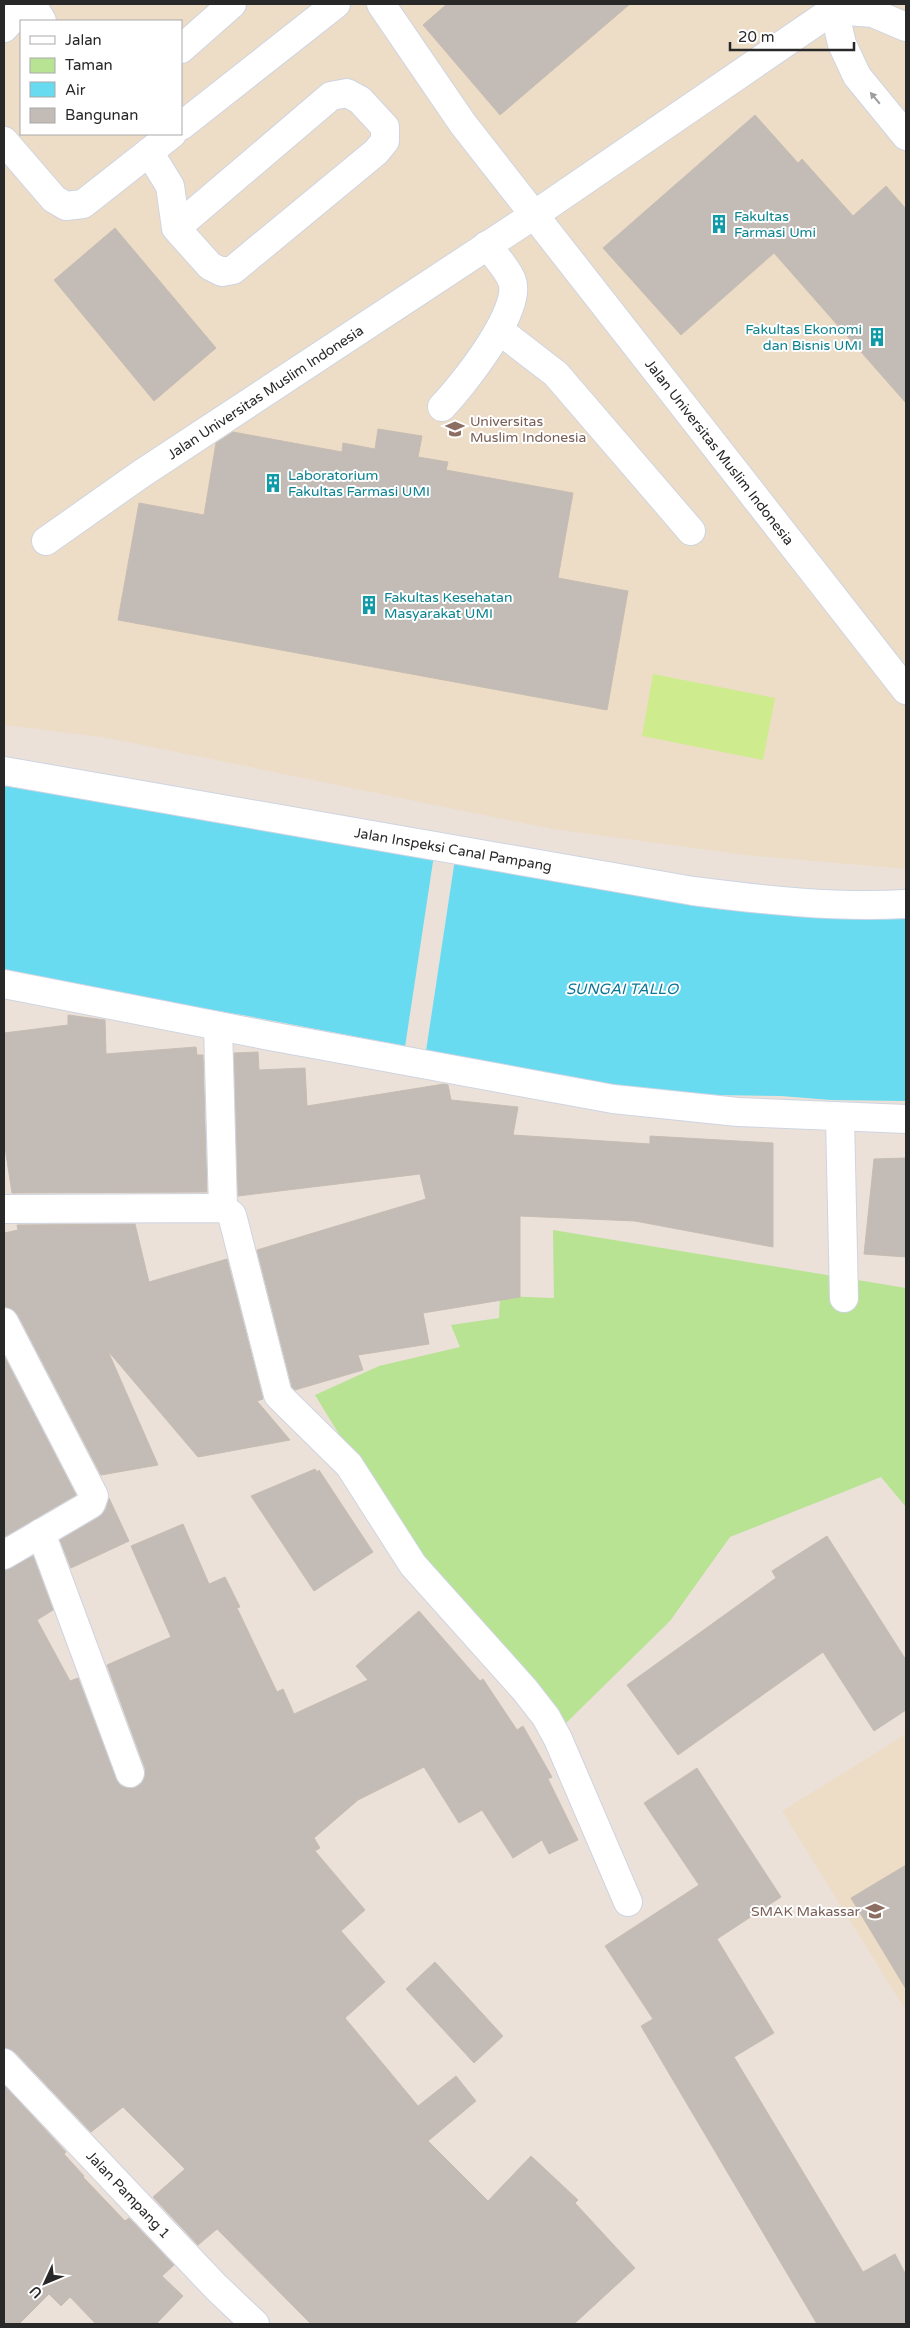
<svg xmlns="http://www.w3.org/2000/svg" width="910" height="2328" font-family="'Varela Round',sans-serif">
<rect width="100%" height="100%" fill="#ebe1d9"/>
<path fill="#edddc7" fill-rule="evenodd" d="M 4,4 L 906,4 L 906,869 L 745,855 L 552,829 L 108,738 L 4,725 ZM 21,21 L 181,21 L 181,134 L 21,134 Z
M 906,1734 L 906,2011 L 782,1811 Z"/>
<path fill="#b7e393" d="M 553,1230 L 906,1288 L 906,1507 L 881,1477 L 730,1537 L 670,1621 L 566,1723 L 409,1548 L 315,1395 L 379,1366 L 460,1347 L 451,1325 L 499,1318 L 500,1296 L 554,1298 Z"/>
<path fill="#ceeb8e" d="M 653,674 L 775,698 L 763,760 L 642,736 Z"/>
<path fill="#68dbf1" d="M 4,786 L 245,824 L 716,909 L 803,916 L 906,916 L 906,1101 L 831,1100 L 781,1096 L 716,1095 L 607,1084 L 248,1016 L 4,974 Z"/>
<path fill="#ebe1d9" d="M 434,855 L 455,859 L 426,1051 L 405,1047 Z"/>
<path fill="#c3bbb5" stroke="#c6bdb3" d="M 447,4 L 630,4 L 500,115 L 423,25 Z
M 755,115 L 798,163 L 802,159 L 853,216 L 886,186 L 906,209 L 906,403 L 774,253 L 681,335 L 603,248 Z
M 115,228 L 216,348 L 154,401 L 54,280 Z
M 378,429 L 422,436 L 418,457 L 448,462 L 446,470 L 573,493 L 558,578 L 628,591 L 607,710 L 118,620 L 139,503 L 204,515 L 216,443 L 233,432 L 342,452 L 343,443 L 375,449 Z
M 68,1015 L 105,1020 L 106,1054 L 196,1047 L 197,1055 L 203,1055 L 207,1192 L 12,1193 L 4,1141 L 4,1033 L 68,1025 Z
M 258,1052 L 259,1070 L 305,1068 L 307,1106 L 444,1084 L 448,1085 L 451,1100 L 518,1107 L 513,1135 L 650,1144 L 650,1136 L 773,1143 L 773,1247 L 635,1221 L 520,1216 L 520,1297 L 423,1313 L 429,1344 L 358,1355 L 363,1370 L 295,1390 L 292,1387 L 257,1250 L 426,1199 L 420,1174 L 238,1196 L 234,1053 Z
M 906,1158 L 906,1257 L 864,1254 L 874,1159 Z
M 135,1224 L 149,1282 L 227,1259 L 263,1399 L 257,1401 L 290,1440 L 198,1457 L 108,1351 L 158,1465 L 101,1475 L 18,1315 L 12,1309 L 4,1307 L 4,1233 L 18,1230 L 17,1225 Z
M 4,1356 L 76,1495 L 4,1537 Z
M 315,1469 L 317,1472 L 319,1470 L 373,1552 L 314,1591 L 251,1496 Z
M 109,1498 L 129,1541 L 71,1568 L 60,1540 L 99,1517 L 106,1509 Z
M 183,1524 L 209,1584 L 225,1577 L 240,1607 L 237,1608 L 277,1692 L 283,1689 L 294,1714 L 368,1680 L 356,1666 L 419,1611 L 480,1681 L 483,1679 L 517,1730 L 523,1726 L 552,1777 L 548,1779 L 578,1840 L 549,1854 L 542,1840 L 513,1858 L 482,1810 L 459,1823 L 424,1767 L 358,1800 L 314,1838 L 320,1848 L 315,1851 L 365,1910 L 341,1931 L 385,1982 L 345,2018 L 418,2106 L 456,2076 L 476,2101 L 428,2141 L 488,2201 L 531,2156 L 578,2200 L 575,2203 L 635,2268 L 574,2324 L 311,2324 L 217,2229 L 198,2245 L 153,2197 L 185,2169 L 123,2107 L 91,2132 L 15,2052 L 4,2048 L 4,1571 L 33,1556 L 53,1610 L 37,1620 L 70,1681 L 78,1678 L 116,1779 L 120,1785 L 127,1788 L 135,1788 L 142,1783 L 145,1776 L 145,1768 L 107,1665 L 171,1637 L 131,1546 Z
M 827,1536 L 906,1660 L 906,1710 L 874,1731 L 823,1652 L 678,1755 L 627,1685 L 776,1578 L 772,1571 Z
M 697,1768 L 781,1897 L 717,1939 L 774,2033 L 734,2057 L 863,2272 L 895,2254 L 906,2275 L 906,2324 L 817,2324 L 641,2026 L 653,2019 L 605,1946 L 699,1885 L 644,1803 Z
M 906,1865 L 906,1989 L 851,1898 Z
M 435,1962 L 503,2036 L 474,2063 L 406,1989 Z
M 4,2085 L 66,2152 L 64,2154 L 84,2176 L 83,2177 L 125,2221 L 129,2218 L 174,2265 L 162,2276 L 183,2296 L 156,2324 L 96,2324 L 70,2297 L 61,2306 L 49,2294 L 19,2324 L 4,2324 Z"/>
<g fill="none" stroke-linecap="round" stroke-linejoin="round">
<g stroke="#ced4e1" stroke-width="30">
<g id="minor">
<path d="M 32,4 L 42,21"/>
<path id="s1" d="M 381,4 L 463,124 L 906,690"/>
<path d="M 834,10 L 842,44 L 857,76 L 906,136"/>
<path d="M 834,10 L 873,13 L 906,27"/>
<path d="M 4,28 L 26,4"/>
<path d="M 181,49 L 232,4"/>
<path d="M 181,126 L 336,4"/>
<path d="M 4,141 L 54,199 L 66,206 L 83,204 L 172,134"/>
<path d="M 149,152 L 170,186 L 176,228 L 210,266 L 222,272 L 233,270 L 376,152 L 385,141 L 385,127 L 360,100 L 347,93 L 331,96 L 176,228"/>
<path d="M 499,330 L 556,374 L 691,531"/>
<path d="M 442,407 C 462,386 523,310 512,281 C 508,269 495,256 487,245"/>
<path id="s2" d="M 46,541 L 141,474 L 534,215 L 842,4"/>
<path id="s3" d="M 4,771 L 693,891 C 764,900 835,908 906,904"/>
<path d="M 4,984 L 270,1036 L 613,1099 L 738,1112 L 906,1119"/>
<path d="M 218,1026 L 223,1208"/>
<path d="M 840,1118 L 844,1298"/>
<path d="M 4,1209 L 223,1208 L 232,1215 L 278,1395 L 349,1465 L 413,1565 L 525,1690 L 546,1717 L 558,1739 L 628,1902"/>
<path d="M 4,1322 L 94,1496 L 91,1504 L 4,1555"/>
<path d="M 41,1533 L 130,1773"/>
<path id="s4" d="M 4,2063 L 216,2287 L 255,2324"/>
</g>
</g>
<use href="#minor" stroke="#fff" stroke-width="28"/>
</g>
<defs><path id="oneway-solid" d="M-6-.8H1V-3.2L6.5 0L1 3.2V.8H-6Z" transform="scale(1.25)"/></defs>
<use fill="#9e9e9e" href="#oneway-solid" transform="translate(875 98) rotate(-130)"/>
<defs>
<g id="building-bare" transform="scale(1.5)"><path d="M-4-6H4V6H1V3H-1V6H-4ZM-2.5-4.3h1.7v1.8h-1.7ZM.8-4.3h1.7v1.8H.8ZM-2.5-1h1.7V.8h-1.7ZM.8-1h1.7V.8H.8Z" fill="#0f9aa8" stroke="#fff" stroke-width="2.5" paint-order="stroke"/></g>
<g id="university-bare" transform="scale(1.5)"><path d="M0-5L7-2L0 1L-7-2ZM-4 1L0 2.5L4 1V4Q0 6-4 4Z" fill="#8d6e63" stroke="#fff" stroke-width="2.5" paint-order="stroke"/></g>
<g id="school-bare" transform="scale(1.5)"><path d="M0-5L7-2L0 1L-7-2ZM-4 1L0 2.5L4 1V4Q0 6-4 4Z" fill="#8d6e63" stroke="#fff" stroke-width="2.5" paint-order="stroke"/></g>
</defs>
<g fill-rule="evenodd">
<use href="#building-bare" x="719" y="224"/>
<use href="#building-bare" x="877" y="337"/>
<use href="#university-bare" x="455" y="429"/>
<use href="#building-bare" x="273" y="483"/>
<use href="#building-bare" x="369" y="605"/>
<use href="#school-bare" x="875" y="1911"/>
</g>
<g text-anchor="middle" stroke-width="4" stroke-linejoin="round" paint-order="stroke">
<g font-size="14" fill="#0d838f" stroke="#fff" text-anchor="start">
<text x="734" y="221">Fakultas<tspan x="734" dy="16">Farmasi Umi</tspan></text>
<text x="862" y="334" text-anchor="end">Fakultas Ekonomi<tspan x="862" dy="16">dan Bisnis UMI</tspan></text>
<text x="288" y="480">Laboratorium<tspan x="288" dy="16">Fakultas Farmasi UMI</tspan></text>
<text x="384" y="602">Fakultas Kesehatan<tspan x="384" dy="16">Masyarakat UMI</tspan></text>
</g>
<g font-size="14" fill="#282828" stroke="#fff">
<text dy="5" stroke="none"><textPath href="#s2" startOffset="265">Jalan Universitas Muslim Indonesia</textPath></text>
<text dy="5" stroke="none"><textPath href="#s1" startOffset="562">Jalan Universitas Muslim Indonesia</textPath></text>
<text dy="5" stroke="none"><textPath href="#s3" startOffset="456">Jalan Inspeksi Canal Pampang</textPath></text>
<text dy="5" stroke="none"><textPath href="#s4" startOffset="181">Jalan Pampang 1</textPath></text>
</g>
<g font-size="14" fill="#785e54" stroke="#fff" text-anchor="start">
<text x="470" y="426">Universitas<tspan x="470" dy="16">Muslim Indonesia</tspan></text>
<text x="860" y="1916" text-anchor="end">SMAK Makassar</text>
</g>
<g font-size="15" font-style="italic" fill="#0a7799" stroke="#fff">
<text x="622" y="994">SUNGAI TALLO</text>
</g>
</g>
<rect width="910" height="2328" fill="none" stroke="#282828" stroke-width="10"/>
<rect x="20" y="20" width="162" height="115" fill="#ffffff" stroke="#a9a9a9"/>
<rect x="30" y="36" width="25" height="8" fill="#ffffff" stroke="#a9a9a9"/>
<text x="65" y="45" font-size="15" fill="#282828">Jalan</text>
<rect x="30" y="58" width="25" height="15" fill="#b7e393" stroke="#a9a9a9"/>
<text x="65" y="70" font-size="15" fill="#282828">Taman</text>
<rect x="30" y="82" width="25" height="15" fill="#68dbf1" stroke="#a9a9a9"/>
<text x="65" y="95" font-size="15" fill="#282828">Air</text>
<rect x="30" y="108" width="25" height="15" fill="#c3bbb5" stroke="#a9a9a9"/>
<text x="65" y="120" font-size="15" fill="#282828">Bangunan</text>
<g transform="translate(45 2283) rotate(226)" stroke="#ffffff" stroke-width="4" paint-order="stroke">
<path d="M0-4L9 19L0 12L-9 19Z" fill="#282828"/>
<text y="-8" font-size="14" font-weight="bold" text-anchor="middle" fill="#282828">U</text>
</g>
<path d="M730 42v8h124v-8" fill="none" stroke="#282828" stroke-width="2.5"/>
<text x="738" y="42" font-size="15" fill="#282828" stroke="#ffffff" stroke-width="4" paint-order="stroke">20 m</text>
</svg>
